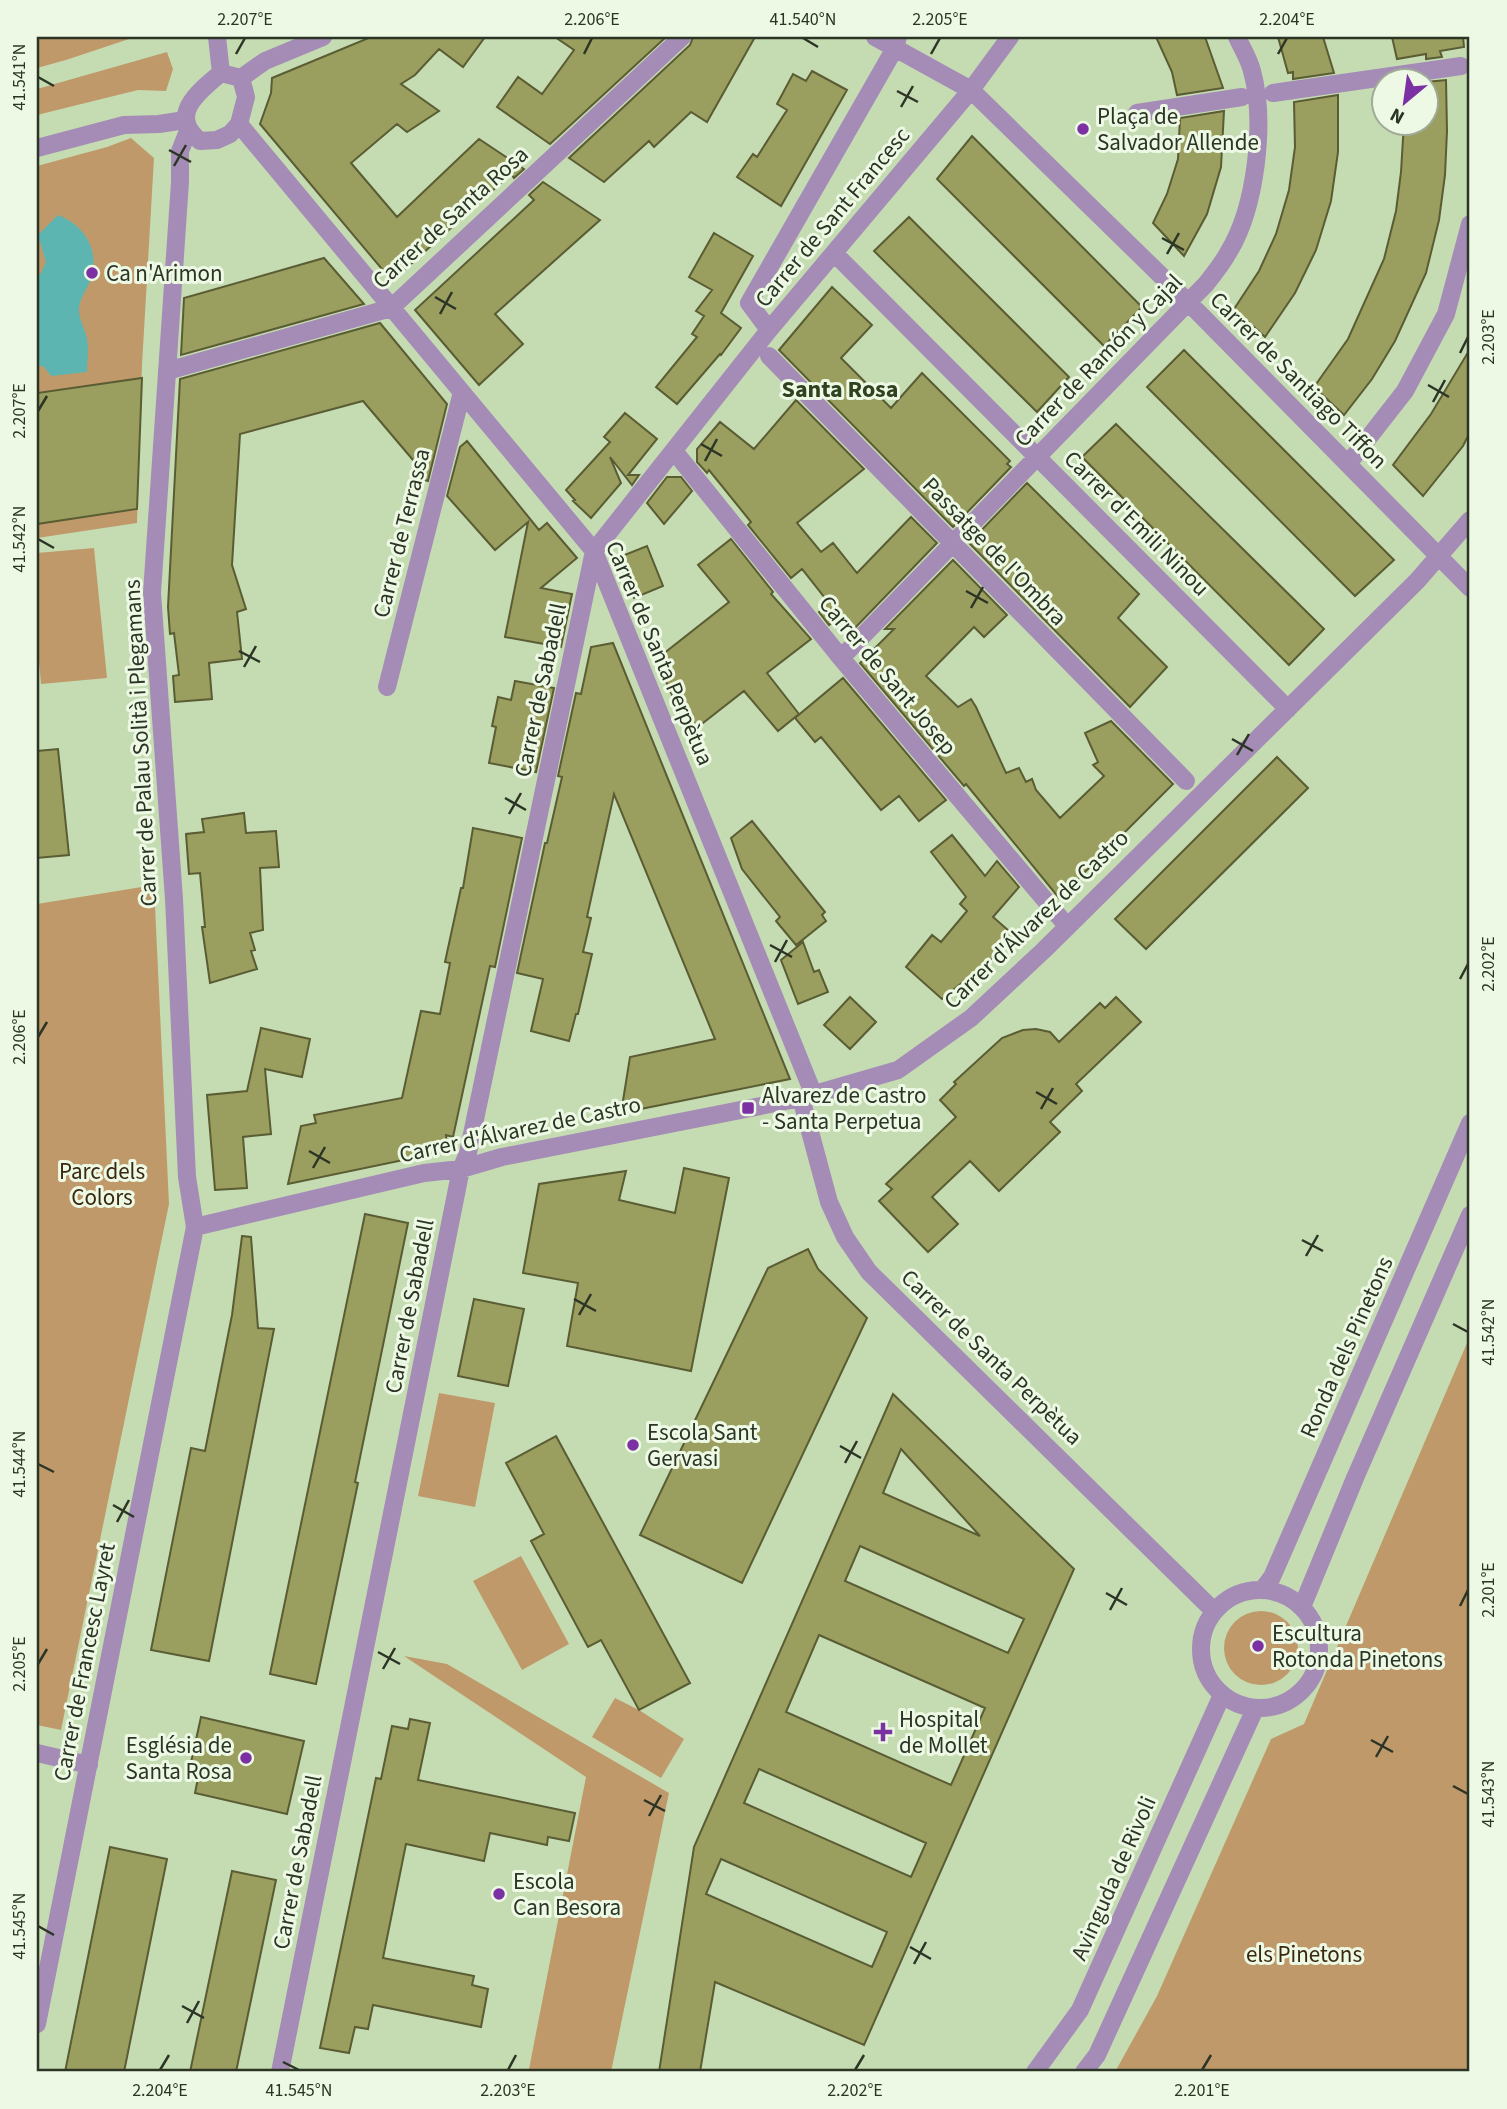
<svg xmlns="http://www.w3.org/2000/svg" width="1507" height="2109" font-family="'Source Sans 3',sans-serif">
<rect width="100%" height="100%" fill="#c5dcb3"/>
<path fill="#c0996a" d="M 37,37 L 135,37 L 66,60 L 37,68 Z
M 167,52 L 173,69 L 166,91 L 138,90 L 37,115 L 37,89 Z
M 131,138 L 154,158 L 142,365 L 137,523 L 37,538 L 37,166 L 107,147 Z
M 94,548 L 107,678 L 41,684 L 37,638 L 37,553 Z
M 154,885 L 169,1204 L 61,1730 L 37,1725 L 37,904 Z
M 1470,1336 L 1470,2072 L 1115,2072 L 1157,1996 L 1271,1739 L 1304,1724 Z
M 439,1393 L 495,1403 L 475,1507 L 418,1496 Z
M 521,1556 L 569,1644 L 522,1670 L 473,1581 Z
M1224 1648a37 37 0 1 1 74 0a37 37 0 1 1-74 0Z
M 404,1656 L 447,1664 L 669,1793 L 611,2072 L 545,2072 L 529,2069 L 586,1777 Z
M 615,1698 L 639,1710 L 684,1739 L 661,1778 L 592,1737 Z"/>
<path fill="#5cb5b1" d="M 58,215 C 81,224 97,244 93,271 C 92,283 81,294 79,307 C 78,319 85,328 87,339 C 89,349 87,362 87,372 L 51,376 L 44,367 L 37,365 L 37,275 L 40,275 L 46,262 L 38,235 Z"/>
<path fill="#9a9e5e" stroke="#5a5c33" stroke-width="2" fill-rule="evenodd" d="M 371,37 L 485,37 L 463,67 L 439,49 L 415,75 L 401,84 L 439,111 L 407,132 L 397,124 L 351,163 L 397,217 L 479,139 L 524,169 L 514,178 L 511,174 L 392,281 L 260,124 L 271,93 L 272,78 Z
M 555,37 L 666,37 L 550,144 L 497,107 L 518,77 L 542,94 L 574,50 Z
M 693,37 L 755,37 L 707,122 L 691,112 L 654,147 L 649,141 L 604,182 L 569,158 L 690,45 Z
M 1156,37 L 1205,37 L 1223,88 L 1177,95 L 1172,72 Z
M 1278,37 L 1323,37 L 1334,73 L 1293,79 L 1293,72 L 1288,73 Z
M 1392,37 L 1463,37 L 1464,47 L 1440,51 L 1442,57 L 1426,59 L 1426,54 L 1397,59 Z
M 812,71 L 847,90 L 781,206 L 737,177 L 753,154 L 757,157 L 787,110 L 777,104 L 793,74 L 806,81 Z
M 1446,80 L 1447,131 L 1445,175 L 1439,220 L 1426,273 L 1395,341 L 1372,379 L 1344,415 L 1314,387 L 1348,339 L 1384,259 L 1396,211 L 1401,172 L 1404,122 L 1426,122 L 1426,82 Z
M 1338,95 L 1338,152 L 1331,201 L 1316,250 L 1295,293 L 1265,337 L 1234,309 L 1259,271 L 1276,234 L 1289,190 L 1295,147 L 1294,102 Z
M 1224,111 L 1221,167 L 1207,214 L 1184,256 L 1153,223 L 1167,194 L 1178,159 L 1180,118 Z
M 972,136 L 1142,307 L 1104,346 L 937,179 Z
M 543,182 L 600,220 L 495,314 L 523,344 L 479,385 L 415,310 L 534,200 L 529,195 Z
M 909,217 L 1069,377 L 1037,412 L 874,251 Z
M 714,233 L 753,256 L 721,313 L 741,328 L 721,355 L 720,354 L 677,404 L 656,387 L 697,337 L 692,334 L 704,316 L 696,311 L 712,290 L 689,277 Z
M 324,258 L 364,304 L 181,355 L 184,298 Z
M 832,287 L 872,325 L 841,358 L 891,408 L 922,373 L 1010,461 L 1007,464 L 1011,467 L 953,527 L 779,350 Z
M 380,323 L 447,404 L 428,481 L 418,478 L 424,473 L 363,401 L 240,434 L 232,565 L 246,609 L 237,612 L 242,659 L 209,663 L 212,699 L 175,702 L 173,676 L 179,675 L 174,633 L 170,634 L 168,607 L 180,379 Z
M 1470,349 L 1470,432 L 1463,446 L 1423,496 L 1393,465 L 1431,414 Z
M 1184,350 L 1394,560 L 1355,596 L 1147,387 Z
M 142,378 L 137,509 L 37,524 L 37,393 Z
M 796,400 L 864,469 L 797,523 L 821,552 L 833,543 L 857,573 L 911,517 L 937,543 L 853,630 L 839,630 L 833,622 L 829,625 L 819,612 L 828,602 L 802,569 L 791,578 L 748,525 L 751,522 L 709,470 L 707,473 L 697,462 L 697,449 L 720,422 L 754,449 Z
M 625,413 L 657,439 L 628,475 L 639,475 L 632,485 L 610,457 L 621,483 L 591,518 L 573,501 L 575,500 L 566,490 L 610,442 L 604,437 Z
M 1116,424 L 1324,629 L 1289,665 L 1082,457 Z
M 467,441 L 539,530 L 547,523 L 577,558 L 541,588 L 572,594 L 561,647 L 505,637 L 528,522 L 495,550 L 447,496 L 460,447 Z
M 667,477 L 681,477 L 692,491 L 664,524 L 647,503 Z
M 1027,483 L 1139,594 L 1118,618 L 1167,667 L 1130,707 L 969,543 Z
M 731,539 L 773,592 L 771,594 L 811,639 L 767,673 L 799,714 L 778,731 L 744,691 L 689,734 L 658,663 L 658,658 L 729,602 L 698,565 Z
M 647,546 L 663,586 L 634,598 L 617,558 Z
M 953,560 L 1007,615 L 984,637 L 974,627 L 926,676 L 958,707 L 971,699 L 976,707 L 1006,773 L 1019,768 L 1026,782 L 1032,779 L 1036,790 L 1060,818 L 1104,776 L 1093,765 L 1098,762 L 1085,733 L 1111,721 L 1173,784 L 1059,898 L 966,784 L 964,786 L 860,663 L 894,629 L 885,629 Z
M 613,643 L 666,774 L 790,1079 L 621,1113 L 630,1057 L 715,1039 L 614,794 L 587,917 L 591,918 L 583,952 L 592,954 L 578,1014 L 576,1014 L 569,1041 L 531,1031 L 543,979 L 517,973 L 545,843 L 547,843 L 562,777 L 558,776 L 576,693 L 581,694 L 591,647 Z
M 843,678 L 946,800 L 919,821 L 899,796 L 881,810 L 821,737 L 815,742 L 795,718 Z
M 515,681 L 554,688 L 536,772 L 489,763 L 496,727 L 492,726 L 498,697 L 511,700 Z
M 58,749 L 69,855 L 37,858 L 37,751 Z
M 1277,757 L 1308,788 L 1146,949 L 1115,919 Z
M 244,813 L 246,833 L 276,831 L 279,867 L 260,868 L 263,930 L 250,933 L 255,950 L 251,951 L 257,969 L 210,983 L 202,927 L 205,927 L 200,873 L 189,874 L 186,834 L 204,832 L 202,819 Z
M 752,821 L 825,912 L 822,915 L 826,921 L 796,945 L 776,921 L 780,917 L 742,869 L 731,838 Z
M 473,828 L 522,838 L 495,967 L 490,966 L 453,1137 L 446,1135 L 447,1151 L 288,1184 L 301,1126 L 316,1123 L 314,1115 L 402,1098 L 421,1011 L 440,1014 L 450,963 L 445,962 L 461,888 L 463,888 Z
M 952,835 L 985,876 L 997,861 L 1019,887 L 993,917 L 1017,938 L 942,999 L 906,967 L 932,935 L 941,942 L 967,911 L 960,904 L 966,897 L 931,852 Z
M 803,942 L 814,972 L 819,970 L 828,992 L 798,1004 L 781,960 Z
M 850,997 L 876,1022 L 850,1049 L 824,1025 Z
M 1116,997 L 1141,1022 L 1076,1084 L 1082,1091 L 1050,1122 L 1060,1132 L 999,1191 L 970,1161 L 932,1197 L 958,1224 L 928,1252 L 879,1201 L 892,1189 L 886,1184 L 956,1117 L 940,1100 L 956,1084 L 954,1082 L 1002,1038 L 1023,1030 L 1036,1029 L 1050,1032 L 1059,1042 L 1100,1003 L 1105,1008 Z
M 261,1028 L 310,1039 L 302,1077 L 265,1069 L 271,1134 L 243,1137 L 247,1188 L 215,1190 L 207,1095 L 247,1091 Z
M 684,1168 L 729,1178 L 691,1371 L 567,1346 L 578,1283 L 523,1273 L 539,1184 L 626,1171 L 619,1200 L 675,1213 Z
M 365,1214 L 408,1223 L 355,1482 L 358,1483 L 316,1684 L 270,1674 Z
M 242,1236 L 251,1237 L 258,1328 L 274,1329 L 209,1661 L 151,1650 L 191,1448 L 205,1451 L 232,1315 Z
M 808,1249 L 818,1269 L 867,1318 L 742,1583 L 640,1535 L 768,1268 Z
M 474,1299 L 524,1309 L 508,1386 L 458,1376 Z
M 893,1394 L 1074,1569 L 864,2045 L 715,1982 L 700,2072 L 659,2072 L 694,1847 ZM 901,1449 L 980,1536 L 883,1493 ZM 860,1546 L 1024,1619 L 1008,1653 L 845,1581 ZM 819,1635 L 985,1708 L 951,1785 L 786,1712 ZM 759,1769 L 926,1843 L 911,1877 L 744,1803 ZM 721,1859 L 887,1932 L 872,1967 L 706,1894 Z
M 556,1436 L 690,1683 L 639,1710 L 601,1640 L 588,1647 L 531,1541 L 544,1534 L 506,1463 Z
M 201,1717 L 304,1741 L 287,1814 L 195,1793 L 198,1778 L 188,1776 Z
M 410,1719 L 430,1723 L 418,1780 L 575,1813 L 569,1841 L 548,1837 L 547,1845 L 490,1833 L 484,1861 L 406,1844 L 383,1958 L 474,1976 L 472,1985 L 488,1989 L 481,2027 L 373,2005 L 368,2029 L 355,2027 L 349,2053 L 320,2048 L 376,1778 L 381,1779 L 392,1726 L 408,1729 Z
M 110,1847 L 167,1859 L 124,2072 L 65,2072 Z
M 232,1871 L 276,1880 L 236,2072 L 190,2072 Z"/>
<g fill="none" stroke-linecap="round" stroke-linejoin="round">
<path stroke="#a58cb6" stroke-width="18" d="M 217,37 L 221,73
M 875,37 L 971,90 L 1188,302 L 1470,588
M 221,73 L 241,78 L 246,97 L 239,124 L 230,134 L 217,140 L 200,141 C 168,115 198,92 221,73 Z
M 241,78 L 265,61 L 323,37
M 1273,93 L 1461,66
M 1137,113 L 1242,97
M 239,124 L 594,551 L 813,1093
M 37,148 L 124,125 L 159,124 L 185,120
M 834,253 L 1288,709
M 769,330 L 749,303 L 895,48 L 898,37
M 769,356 L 1186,781
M 167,371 L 391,308 L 682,37
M 674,451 L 841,658 L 1067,926
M 1348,464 L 1405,391 L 1446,314 L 1470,224
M 841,658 L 1206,284 C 1214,274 1222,264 1228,253 C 1256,208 1266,122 1252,71 C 1249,59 1242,48 1237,37
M 387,687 L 462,392
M 801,1098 L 829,1202 L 845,1237 L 869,1272 L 1214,1611
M 195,1227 L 424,1173 L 461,1169 L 502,1157 L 801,1098 L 898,1070 L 971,1018 L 1044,950 L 1417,581 L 1470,520
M 1263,1589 L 1272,1577 L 1470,1123
M1201 1649a59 59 0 1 1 118 0a59 59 0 1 1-118 0Z
M 1302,1607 L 1355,1478 L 1470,1215
M 37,1753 L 89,1765
M 37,2024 L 195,1227 L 187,1177 L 174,899 L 152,593 L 180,182 L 180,151 L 188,131
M 280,2072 L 461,1169 L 468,1153 L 594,551 L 769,330 L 971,90 L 1010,37
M 1035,2072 L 1080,2010 L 1222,1695
M 1084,2072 L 1097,2055 L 1255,1709"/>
</g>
<path fill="none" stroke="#2c3525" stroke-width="2.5" d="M 803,38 L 818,47M 236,54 L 245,38M 584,54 L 592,38M 931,54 L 940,38M 1278,54 L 1287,38M 38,77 L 54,86M 897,91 L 918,102M 901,107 L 913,86M 169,150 L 191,162M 174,166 L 186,145M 1162,238 L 1184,250M 1167,254 L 1179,233M 435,297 L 456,309M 440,314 L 452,292M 1460,353 L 1468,337M 1428,385 L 1449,397M 1433,402 L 1445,380M 38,411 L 47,396M 701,444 L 722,456M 705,461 L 717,439M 38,539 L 54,548M 966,591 L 988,603M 971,608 L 983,587M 239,651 L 260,662M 244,667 L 256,646M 1232,739 L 1253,751M 1237,755 L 1249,734M 505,798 L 526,810M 509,814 L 521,793M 770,945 L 792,957M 775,962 L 787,940M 1460,979 L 1468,964M 38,1037 L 47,1022M 1036,1092 L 1057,1104M 1041,1109 L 1053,1088M 309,1151 L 330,1163M 313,1168 L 325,1147M 1302,1240 L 1323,1251M 1306,1256 L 1318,1235M 574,1299 L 596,1311M 579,1315 L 591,1294M 1453,1324 L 1468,1332M 840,1446 L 861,1458M 845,1463 L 857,1441M 38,1464 L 54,1472M 113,1505 L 134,1517M 117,1522 L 129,1500M 1106,1593 L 1127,1605M 1460,1606 L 1468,1590M 1110,1610 L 1122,1588M 378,1652 L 400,1664M 38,1664 L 47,1649M 383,1669 L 395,1648M 1371,1740 L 1393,1752M 1376,1757 L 1388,1736M 1453,1786 L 1468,1794M 644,1800 L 665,1811M 649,1816 L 661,1795M 38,1926 L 54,1935M 910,1947 L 931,1959M 914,1964 L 926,1942M 182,2006 L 204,2018M 187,2023 L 199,2001M 283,2062 L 299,2070M 160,2070 L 169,2055M 508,2070 L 516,2055M 855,2070 L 864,2055M 1202,2070 L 1211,2055"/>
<g fill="#7b31a3" stroke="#edf9e4" stroke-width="2.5">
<circle cx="1083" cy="129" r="7"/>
<circle cx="92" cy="273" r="7"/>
<rect x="741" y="1101" width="14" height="14" rx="3.5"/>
<circle cx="633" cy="1445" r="7"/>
<circle cx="1258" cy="1646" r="7"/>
<path d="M879.5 1721.5h7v7h7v7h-7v7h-7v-7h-7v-7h7z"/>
<circle cx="246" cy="1758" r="7"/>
<circle cx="499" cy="1894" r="7"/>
</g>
<g text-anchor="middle" stroke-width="6" stroke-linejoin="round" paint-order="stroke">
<g font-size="23" fill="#2c3525" stroke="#edf9e4" text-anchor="start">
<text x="1097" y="124">Plaça de<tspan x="1097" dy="26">Salvador Allende</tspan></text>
<text x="106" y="281">Ca n'Arimon</text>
<text x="762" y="1103">Alvarez de Castro<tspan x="762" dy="26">- Santa Perpetua</tspan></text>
<text x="647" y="1440">Escola Sant<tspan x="647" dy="26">Gervasi</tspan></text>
<text x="1272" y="1641">Escultura<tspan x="1272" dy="26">Rotonda Pinetons</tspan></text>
<text x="899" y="1727">Hospital<tspan x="899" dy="26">de Mollet</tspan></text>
<text x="232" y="1753" text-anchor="end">Església de<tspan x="232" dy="26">Santa Rosa</tspan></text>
<text x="513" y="1889">Escola<tspan x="513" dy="26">Can Besora</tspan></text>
</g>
<g font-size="23" fill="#2c3525" stroke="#edf9e4">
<text transform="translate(450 217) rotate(-42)" y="8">Carrer de Santa Rosa</text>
<text transform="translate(832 217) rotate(-50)" y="8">Carrer de Sant Francesc</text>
<text transform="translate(1098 360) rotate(-46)" y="8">Carrer de Ramón y Cajal</text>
<text transform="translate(1299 380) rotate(45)" y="8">Carrer de Santiago Tiffon</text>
<text transform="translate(1137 523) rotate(45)" y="8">Carrer d'Emili Ninou</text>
<text transform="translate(401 533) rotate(-76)" y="8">Carrer de Terrassa</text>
<text transform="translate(995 551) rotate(46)" y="8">Passatge de l'Ombra</text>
<text transform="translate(660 653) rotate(67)" y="8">Carrer de Santa Perpètua</text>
<text transform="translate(888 675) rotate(50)" y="8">Carrer de Sant Josep</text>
<text transform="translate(540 690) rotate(-78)" y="8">Carrer de Sabadell</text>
<text transform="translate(140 743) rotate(-93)" y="8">Carrer de Palau Solità i Plegamans</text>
<text transform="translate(1036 919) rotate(-44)" y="8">Carrer d'Álvarez de Castro</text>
<text transform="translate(520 1129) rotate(-12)" y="8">Carrer d'Álvarez de Castro</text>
<text transform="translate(409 1306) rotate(-79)" y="8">Carrer de Sabadell</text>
<text transform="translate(1346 1347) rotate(-66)" y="8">Ronda dels Pinetons</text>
<text transform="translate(992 1357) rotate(44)" y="8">Carrer de Santa Perpètua</text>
<text transform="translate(84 1662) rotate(-79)" y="8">Carrer de Francesc Layret</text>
<text transform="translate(297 1862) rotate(-79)" y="8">Carrer de Sabadell</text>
<text transform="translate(1113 1878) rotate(-66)" y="8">Avinguda de Rivoli</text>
</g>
<g font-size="23" fill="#3a270f" stroke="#edf9e4">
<text x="102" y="1179">Parc dels<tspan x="102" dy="26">Colors</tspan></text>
<text x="1304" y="1962">els Pinetons</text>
</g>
<g font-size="24" font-weight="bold" fill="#2f411e" stroke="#edf9e4">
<text x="840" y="397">Santa Rosa</text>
</g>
</g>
<rect width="1507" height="2109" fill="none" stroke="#edf9e4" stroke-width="77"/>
<g transform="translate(1405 102) rotate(209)"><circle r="33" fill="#edf9e4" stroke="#a0ab98" stroke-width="2"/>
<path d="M0-5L12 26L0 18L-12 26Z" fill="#7b31a3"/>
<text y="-10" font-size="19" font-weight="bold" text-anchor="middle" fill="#2c3525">N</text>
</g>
<rect x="38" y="38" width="1430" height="2032" fill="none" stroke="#2c3525" stroke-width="2.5"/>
<g font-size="18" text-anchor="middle" fill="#2c3525">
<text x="245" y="25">2.207°E</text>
<text x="592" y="25">2.206°E</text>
<text x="803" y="25">41.540°N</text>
<text x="940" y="25">2.205°E</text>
<text x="1287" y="25">2.204°E</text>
<text transform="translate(19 77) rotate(-90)" y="6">41.541°N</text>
<text transform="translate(1488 337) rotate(-90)" y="6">2.203°E</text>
<text transform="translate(19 411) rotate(-90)" y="6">2.207°E</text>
<text transform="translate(19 539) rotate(-90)" y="6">41.542°N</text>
<text transform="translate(1488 964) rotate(-90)" y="6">2.202°E</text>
<text transform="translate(19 1037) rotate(-90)" y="6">2.206°E</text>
<text transform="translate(1488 1332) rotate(-90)" y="6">41.542°N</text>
<text transform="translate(19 1464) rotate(-90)" y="6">41.544°N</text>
<text transform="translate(1488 1590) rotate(-90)" y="6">2.201°E</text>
<text transform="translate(19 1664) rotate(-90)" y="6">2.205°E</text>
<text transform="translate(1488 1794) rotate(-90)" y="6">41.543°N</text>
<text transform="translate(19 1926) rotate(-90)" y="6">41.545°N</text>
<text x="160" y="2096">2.204°E</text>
<text x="299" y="2096">41.545°N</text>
<text x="508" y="2096">2.203°E</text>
<text x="855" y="2096">2.202°E</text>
<text x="1202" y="2096">2.201°E</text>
</g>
</svg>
